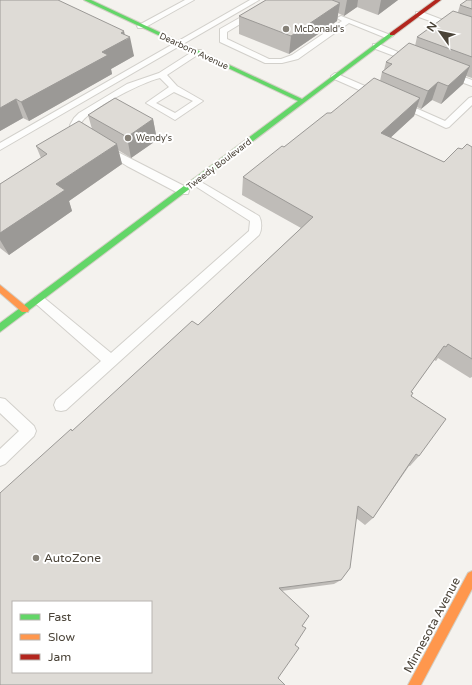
<svg xmlns="http://www.w3.org/2000/svg" width="472" height="685" font-family="'Varela Round',sans-serif">
<rect width="100%" height="100%" fill="#f4f2ee"/>
<g fill="none" stroke-linecap="round" stroke-linejoin="round">
<g stroke="#d2d0cb" stroke-width="2">
<path id="lane" d="M 185,0 L 194,0 L 144,28 L 138,28 L 137,26 Z
M 250,0 L 259,0 L 0,150 L 0,143 Z
M 271,0 L 280,0 L 227,32 L 227,39 L 269,59 L 281,59 L 292,55 L 342,21 L 337,18 L 341,16 L 393,36 L 389,38 L 386,38 L 349,23 L 298,59 L 282,63 L 265,63 L 220,42 L 220,29 Z
M 416,12 L 422,12 L 472,31 L 472,36 L 416,16 Z
M 373,44 L 379,44 L 417,60 L 413,62 L 410,62 L 373,48 Z
M 195,50 L 201,50 L 202,52 L 167,75 L 177,86 L 203,101 L 175,120 L 146,103 L 169,87 L 160,78 C 143,82 86,110 80,125 L 81,128 L 89,135 L 87,137 L 81,137 L 74,132 L 70,125 L 74,118 L 79,113 L 127,84 L 159,73 ZM 174,92 L 193,101 L 175,113 L 156,103 Z
M 448,71 L 472,80 L 472,86 L 445,76 L 444,74 L 445,72 Z
M 335,73 L 381,93 L 382,95 L 378,98 L 375,97 L 332,78 L 331,76 Z
M 472,97 L 472,105 L 449,127 L 446,128 L 395,104 L 399,101 L 402,102 L 445,121 L 469,98 Z
M 106,146 L 188,188 L 189,191 L 188,194 L 180,194 L 127,166 L 103,151 L 101,149 L 103,147 Z
M 196,179 L 259,216 C 262,221 262,230 259,235 L 66,410 L 61,411 L 56,410 L 54,405 L 56,400 L 101,361 L 35,303 L 33,300 L 35,297 L 39,295 L 43,297 L 111,353 L 249,231 L 250,221 L 192,184 L 191,182 L 192,180 Z
M 0,398 L 5,399 L 34,426 L 36,431 L 34,436 L 5,464 L 0,466 L 0,449 L 19,431 L 0,413 Z"/>
</g>
<g stroke="#d3cfc5" stroke-width="2">
<path id="fast" d="M 84,0 L 91,0 L 302,99 L 390,33 L 395,34 L 0,332 L 0,323 L 298,101 Z"/>
</g>
<g stroke="#d3cfc5" stroke-width="2">
<path id="slow" d="M 0,285 L 28,308 L 29,310 L 28,312 L 22,312 L 0,293 Z
M 472,571 L 472,589 L 421,685 L 408,685 L 468,573 Z"/>
</g>
<g stroke="#d3cfc5" stroke-width="2">
<path id="jam" d="M 435,0 L 441,0 L 394,35 L 390,35 L 390,33 Z"/>
</g>
<use href="#lane" fill="#fdfdfc" fill-rule="evenodd"/>
<use href="#fast" fill="#63d668" fill-rule="evenodd"/>
<use href="#slow" fill="#ff974d" fill-rule="evenodd"/>
<use href="#jam" fill="#b3261e" fill-rule="evenodd"/>
</g>
<path fill="#bfbcb8" d="M 0,0 L 125,35 L 134,56 L 111,69 L 112,74 L 29,121 L 23,118 L 0,131 Z
M 266,0 L 398,0 L 378,15 L 357,7 L 344,16 L 338,13 L 337,21 L 289,54 L 239,34 L 239,16 Z
M 472,0 L 472,78 L 466,76 L 463,84 L 441,104 L 432,100 L 421,109 L 417,107 L 414,116 L 390,138 L 444,162 L 462,149 L 472,147 L 472,377 L 470,378 L 438,358 L 436,361 L 434,360 L 411,392 L 419,456 L 410,466 L 409,466 L 373,518 L 365,525 L 356,518 L 341,580 L 334,584 L 281,591 L 302,626 L 295,645 L 278,678 L 0,685 L 72,431 L 198,325 L 301,228 L 242,195 L 243,177 L 331,113 L 380,81 L 382,72 L 384,70 L 386,62 L 415,46 L 417,37 L 458,12 L 460,5 Z
M 88,115 L 153,119 L 157,140 L 131,158 L 118,150 L 122,164 L 69,201 L 72,211 L 9,255 L 0,248 L 0,184 L 41,158 L 36,146 L 92,129 Z"/>
<path fill="#9b9996" d="M 347,0 L 358,0 L 357,7 L 344,16 Z
M 381,0 L 398,0 L 378,15 Z
M 340,3 L 337,21 L 289,54 L 291,36 Z
M 124,31 L 126,40 L 130,37 L 134,56 L 111,69 L 112,74 L 29,121 L 21,102 L 102,52 L 121,33 Z
M 470,66 L 463,84 L 441,104 L 448,86 Z
M 438,82 L 432,100 L 421,109 L 428,91 Z
M 420,98 L 414,116 L 376,151 L 381,133 Z
M 16,99 L 23,118 L 0,131 L 0,108 Z
M 153,119 L 157,140 L 131,158 L 127,137 Z
M 117,144 L 122,164 L 69,201 L 72,211 L 9,255 L 0,240 L 0,233 L 56,184 Z"/>
<path fill="#dedbd6" stroke="#9b9996" fill-rule="evenodd" d="M 0,0 L 58,0 L 124,31 L 121,33 L 130,37 L 102,52 L 108,55 L 21,102 L 16,99 L 0,108 Z
M 266,0 L 332,0 L 340,3 L 291,36 L 239,16 Z
M 467,0 L 472,0 L 472,9 L 460,5 Z
M 453,11 L 472,17 L 472,57 L 417,37 Z
M 409,43 L 470,66 L 448,86 L 438,82 L 428,91 L 382,72 L 392,64 L 386,62 Z
M 374,78 L 420,98 L 381,133 L 444,162 L 458,148 L 462,149 L 467,144 L 472,147 L 472,359 L 448,344 L 446,347 L 444,346 L 411,392 L 413,393 L 411,396 L 446,419 L 419,456 L 416,454 L 373,518 L 358,506 L 350,568 L 341,580 L 279,588 L 309,616 L 302,626 L 306,628 L 295,645 L 299,648 L 278,678 L 285,685 L 0,685 L 0,493 L 71,429 L 72,431 L 192,321 L 198,325 L 313,217 L 243,177 L 282,146 L 284,147 L 327,113 L 331,113 ZM 13,602 L 151,602 L 151,672 L 13,672 Z
M 115,98 L 153,119 L 127,137 L 88,115 Z
M 79,121 L 117,144 L 56,184 L 65,190 L 0,233 L 0,184 L 47,154 L 36,146 Z"/>
<g fill="#868178" stroke="#fff" stroke-width="1.5">
<circle cx="286" cy="29" r="4"/>
<circle cx="128" cy="138" r="4"/>
<circle cx="36" cy="558" r="4"/>
</g>
<g text-anchor="middle" stroke-width="4" stroke-linejoin="round" paint-order="stroke">
<g font-size="9" fill="#4b4439" stroke="#fff" text-anchor="start">
<text x="294" y="32">McDonald's</text>
<text x="136" y="141">Wendy's</text>
</g>
<g font-size="9" fill="#4b4439" stroke="#fff">
<text transform="translate(194 51) rotate(25)" y="3">Dearborn Avenue</text>
<text transform="translate(219 164) rotate(-37)" y="3">Tweedy Boulevard</text>
</g>
<g font-size="12" fill="#4b4439" stroke="#fff" text-anchor="start">
<text x="44" y="562">AutoZone</text>
</g>
<g font-size="12" fill="#4b4439" stroke="#fff">
<text transform="translate(432 625) rotate(-62)" y="4">Minnesota Avenue</text>
</g>
</g>
<rect x="12" y="601" width="140" height="72" fill="#ffffff" stroke="#b7b4b0"/>
<rect x="20" y="614" width="20" height="6" fill="#63d668" stroke="#b7b4b0"/>
<text x="48" y="621" font-size="12" fill="#4b4439">Fast</text>
<rect x="20" y="634" width="20" height="6" fill="#ff974d" stroke="#b7b4b0"/>
<text x="48" y="641" font-size="12" fill="#4b4439">Slow</text>
<rect x="20" y="654" width="20" height="6" fill="#b3261e" stroke="#b7b4b0"/>
<text x="48" y="661" font-size="12" fill="#4b4439">Jam</text>
<g transform="translate(440 32) rotate(303)" stroke="#ffffff" stroke-width="3" paint-order="stroke">
<path d="M0-3L7 15L0 10L-7 15Z" fill="#4b4439"/>
<text y="-6" font-size="11" font-weight="bold" text-anchor="middle" fill="#4b4439">N</text>
</g>
</svg>
